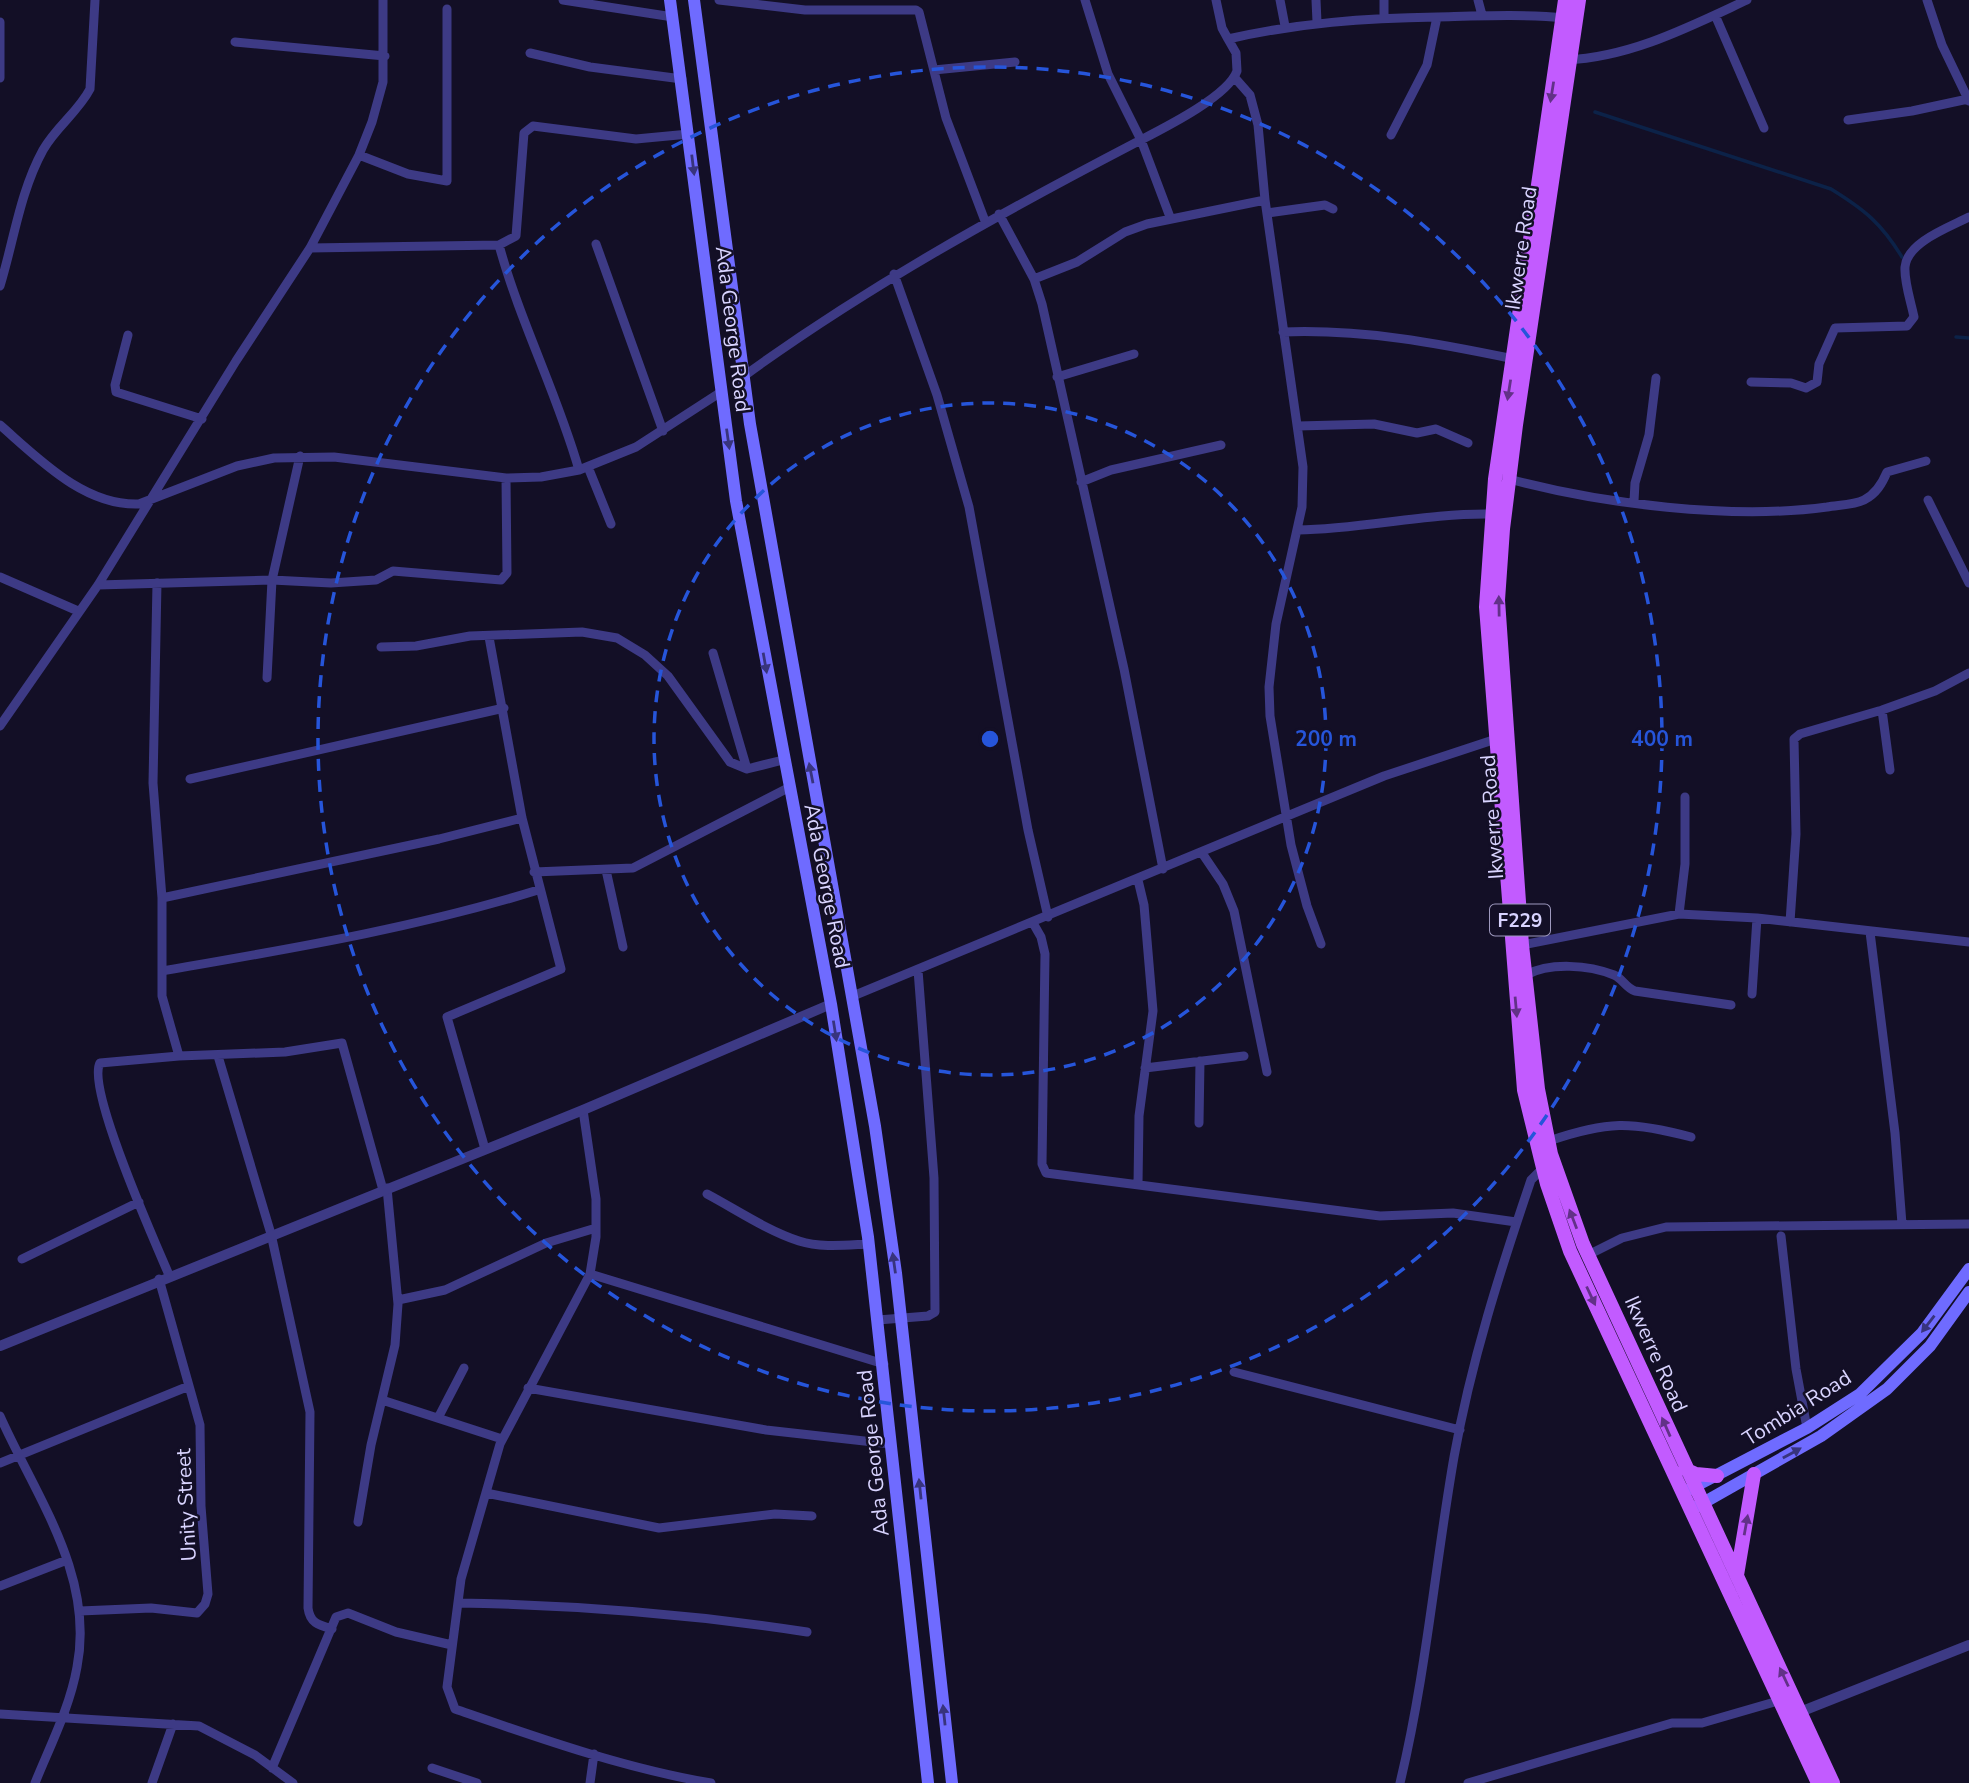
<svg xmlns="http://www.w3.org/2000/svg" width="1969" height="1783" font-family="'Nunito Sans',sans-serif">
<rect width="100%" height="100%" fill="#130f26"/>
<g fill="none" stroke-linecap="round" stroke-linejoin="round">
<path stroke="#0c2248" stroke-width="3.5" d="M 1595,112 L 1831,189 C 1865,210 1881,223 1902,257
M 1956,337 L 1969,338"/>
<path stroke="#3d3a85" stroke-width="9" d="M 563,0 L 673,17
M 719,0 L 805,10 L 916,10 L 919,12 L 946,118 L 985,221
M 1085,0 L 1108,74 L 1141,140 L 1170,217
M 1216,0 L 1222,28 L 1228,39
M 1280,0 L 1285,26
M 1316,0 L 1317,22
M 1384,0 L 1384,17
M 1478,0 L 1482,15
M 1927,0 L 1942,45 L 1969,101
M 1715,15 L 1764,128
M 0,22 L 0,78
M 235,42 L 385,56
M 530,53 L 590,67 L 682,79
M 1566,60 C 1631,57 1689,27 1747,0
M 934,70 L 1015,62
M 1235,78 L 1250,95 L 1258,125 L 1265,200 L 1303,467 L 1302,507 L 1276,624 L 1269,687 L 1270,716 L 1291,845 L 1307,906 L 1321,944
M 1848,120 L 1912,111 L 1968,99
M 1391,135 L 1427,65 L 1437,17
M 359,155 L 408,174 L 447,181 L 447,9
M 1267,213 L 1325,205 L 1333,209
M 999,214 L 1034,279 L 1042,304 L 1124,669 L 1163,869
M 596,244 L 663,431
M 499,245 C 520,322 557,393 579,470
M 310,248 L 499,245 L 516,236 L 524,133 L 533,126 L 636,139 L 689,134
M 894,274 L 937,395 L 969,507 L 1028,830 L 1048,917
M 1034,279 L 1077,262 L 1125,232 L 1147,224 L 1265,200
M 0,286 C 14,240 20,192 43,150 C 56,127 78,112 90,89 L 95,0
M 1283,332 C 1363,329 1437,343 1514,359
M 128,335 L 115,385 L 116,392 L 202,419
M 744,376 C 868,286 999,214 1135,143 C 1160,130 1228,97 1237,71 L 1236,53 L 1228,39 C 1298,23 1365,18 1437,17 C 1479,16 1523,14 1566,18
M 1057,377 L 1134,354
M 1751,382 L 1791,383 L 1806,388 L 1817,382 L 1819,364 L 1835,328 L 1907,326 L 1914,317 C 1911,302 1904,282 1905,267 C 1907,242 1950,227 1969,217
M 0,425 C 39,459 84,506 139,504 L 237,466 L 274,458 L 334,457 L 506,478 L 541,477 L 579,470 L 636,447 L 721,392
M 1298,426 L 1374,424 L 1417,433 L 1436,429 L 1468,443
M 588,467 L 611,524
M 1509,479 C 1602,504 1732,520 1827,507 C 1838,505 1854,505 1864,500 C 1876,494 1882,484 1887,472 L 1926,461
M 1081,482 L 1111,470 L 1221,445
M 1928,500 L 1969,583
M 1634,501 L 1635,483 L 1649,435 L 1656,378
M 1298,530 C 1363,529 1426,513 1491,514
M 0,577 L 78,611
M 157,583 L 153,783 L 162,898 L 162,996 L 179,1056
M 98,585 L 272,580 L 331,583 L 376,580 L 393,571 L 501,580 L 507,573 L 506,478
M 381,647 L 416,646 L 470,636 L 582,632 L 617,638 L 645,655 L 668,676 L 730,762 L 747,769 L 783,760
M 713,653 L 747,769
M 267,678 L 272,580 L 300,456
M 1882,710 L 1890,770
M 0,726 L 98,585 L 236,361 L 310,248 L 359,155 L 372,122 L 383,82 L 383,0
M 190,779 L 504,708
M 1202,853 L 1223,884 L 1234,911 L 1267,1072
M 606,870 L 623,947
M 534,872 L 633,868 L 788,788
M 1138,880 L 1144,905 L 1153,1011 L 1139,1116 L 1138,1184
M 162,898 L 439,839 L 522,818
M 1679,914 L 1685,864 L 1685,797
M 1790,922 L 1796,834 L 1794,739 L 1800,734 L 1882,710 L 1935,691 L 1969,673
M 1033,923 L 1041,937 L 1045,954 L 1042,1164 L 1046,1173 L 1380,1216 L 1453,1213 L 1516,1222
M 1870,932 L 1895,1133 L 1902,1224
M 1522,945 L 1679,914 L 1757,918 L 1969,942
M 162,971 C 288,949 416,928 538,890
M 1526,975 C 1550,962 1589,965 1614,975 C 1622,978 1626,988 1635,991 L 1731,1005
M 1752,994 L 1757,918
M 853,996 L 1384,776 L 1496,739
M 218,1056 L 271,1234 L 310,1412 L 308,1608 C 310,1623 318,1625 332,1629
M 1145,1068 L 1244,1056
M 583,1110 L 596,1199 L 596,1237 L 590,1274 L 500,1444 L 461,1579 L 447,1687 L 455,1709 C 539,1738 623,1768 711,1783
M 1199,1123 L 1200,1061
M 1549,1141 C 1607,1121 1631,1121 1691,1137
M 485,1149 L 447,1017 L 561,969 L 522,818 L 489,637
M 707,1194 C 737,1210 766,1230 799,1241 C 821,1248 846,1245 869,1244
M 1781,1236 L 1796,1369 L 1807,1428
M 1588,1255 L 1622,1238 L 1666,1227 L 1969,1224
M 22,1259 L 139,1202
M 590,1274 L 884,1364
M 169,1275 C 155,1242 86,1088 100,1063 L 179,1056 L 285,1052 L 342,1043 L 383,1190
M 398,1300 L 445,1290 L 546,1243 L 596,1228
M 878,1320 L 928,1316 L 935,1312 L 934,1178 L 918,970
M 1234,1372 L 1460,1430
M 528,1388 L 766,1430 L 891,1444
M 382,1400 L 502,1439
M 0,1416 C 35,1495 95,1575 77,1667 C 70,1707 50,1746 35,1783
M 438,1418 L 464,1368
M 0,1463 L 189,1386
M 486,1493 L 659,1528 L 775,1514 L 812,1516
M 358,1522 L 371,1445 L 395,1345 L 398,1304 L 387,1188
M 0,1586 L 67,1560
M 458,1603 C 575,1605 690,1614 807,1632
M 80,1611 L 151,1608 L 197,1613 L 205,1604 L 208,1594 L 201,1506 L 200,1425 L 159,1279
M 0,1714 L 199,1726 L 255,1755 L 293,1783
M 272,1768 L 336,1617 L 348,1613 L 396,1632 L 452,1645
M 432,1768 L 477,1783
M 152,1783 L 173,1724
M 590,1783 L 594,1754
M 1400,1783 C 1426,1675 1435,1566 1454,1457 C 1471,1362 1500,1271 1531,1180 L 1545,1166
M 1468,1783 L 1672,1723 L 1702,1723 L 1778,1701"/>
<path stroke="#3d3a85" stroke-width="10" d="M 0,1346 L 583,1110 L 831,1004
M 1800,1712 L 1969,1645"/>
<path stroke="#6f6bff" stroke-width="12" d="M 670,0 L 736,501 L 831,1004 L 868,1237 L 928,1783
M 694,0 L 750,424 L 875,1126 L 896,1273 L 952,1783
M 1688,1490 L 1807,1428 L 1860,1394 L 1922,1333 L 1969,1269
M 1696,1507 L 1821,1436 L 1887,1389 L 1930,1346 L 1969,1292"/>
<path stroke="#c25bff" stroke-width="14" d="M 1565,0 L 1495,479 L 1486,607 L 1524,1090 L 1547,1184 L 1570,1251 L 1818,1783
M 1579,0 L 1516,425 L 1503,529 L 1498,600 L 1522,945 L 1538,1089 L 1551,1154 L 1583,1244 L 1833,1783
M 1685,1469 L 1696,1474 L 1717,1476
M 1737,1575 L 1754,1474"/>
</g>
<defs><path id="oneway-solid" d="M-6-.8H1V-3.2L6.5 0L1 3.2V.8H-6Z" transform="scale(1.75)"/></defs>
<g fill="#623188">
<use href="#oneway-solid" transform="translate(1552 92) rotate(99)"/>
<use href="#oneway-solid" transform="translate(1509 390) rotate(99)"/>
<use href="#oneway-solid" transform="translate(1499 606) rotate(-91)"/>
<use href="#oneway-solid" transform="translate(1516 1007) rotate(85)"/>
<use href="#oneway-solid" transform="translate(1573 1219) rotate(-111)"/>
<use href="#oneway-solid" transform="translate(1591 1296) rotate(65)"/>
<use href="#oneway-solid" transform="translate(1666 1427) rotate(-114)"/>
<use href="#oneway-solid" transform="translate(1746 1525) rotate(-80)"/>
<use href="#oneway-solid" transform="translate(1784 1677) rotate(-115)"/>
</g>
<g fill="#38347d">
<use href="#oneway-solid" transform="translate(693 165) rotate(83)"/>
<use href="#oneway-solid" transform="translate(728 439) rotate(82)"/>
<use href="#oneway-solid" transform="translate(765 663) rotate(80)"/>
<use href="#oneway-solid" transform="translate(811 773) rotate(-101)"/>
<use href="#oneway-solid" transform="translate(835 1031) rotate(81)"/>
<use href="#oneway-solid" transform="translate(894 1263) rotate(-98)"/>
<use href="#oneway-solid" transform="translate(1928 1324) rotate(128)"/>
<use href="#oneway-solid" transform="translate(1792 1453) rotate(-29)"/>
<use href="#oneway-solid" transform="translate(920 1489) rotate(-96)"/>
<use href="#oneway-solid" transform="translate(944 1715) rotate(-96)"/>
</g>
<g fill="none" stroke="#2655da" stroke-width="3.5" stroke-dasharray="12 9">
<circle cx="990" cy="739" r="336"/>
<circle cx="990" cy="739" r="672"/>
</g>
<g text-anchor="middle" stroke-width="5" stroke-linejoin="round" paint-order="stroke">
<rect fill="#130f26" stroke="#9e99be" stroke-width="2" x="1490" y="904.5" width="60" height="31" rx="5"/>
<g font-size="19" font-weight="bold" fill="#d9d4ff">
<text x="1520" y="927">F229</text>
</g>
<g font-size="21" fill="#d9d4ff" stroke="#130f26">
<text transform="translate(1521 248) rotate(-82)" y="7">Ikwerre Road</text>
<text transform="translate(733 329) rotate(83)" y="7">Ada George Road</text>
<text transform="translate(1492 817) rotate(-94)" y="7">Ikwerre Road</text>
<text transform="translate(827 886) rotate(79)" y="7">Ada George Road</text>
<text transform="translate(1656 1354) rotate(66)" y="7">Ikwerre Road</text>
<text transform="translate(1797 1408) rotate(-32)" y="7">Tombia Road</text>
<text transform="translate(873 1453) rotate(-96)" y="7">Ada George Road</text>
<text transform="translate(186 1505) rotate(-93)" y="7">Unity Street</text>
</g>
</g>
<circle cx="990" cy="739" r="10" fill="#2655da" stroke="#130f26" stroke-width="3.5"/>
<g font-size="21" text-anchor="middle" font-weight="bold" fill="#2655da" stroke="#130f26" stroke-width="5" stroke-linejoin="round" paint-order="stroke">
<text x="1326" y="746">200 m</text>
<text x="1662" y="746">400 m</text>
</g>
</svg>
